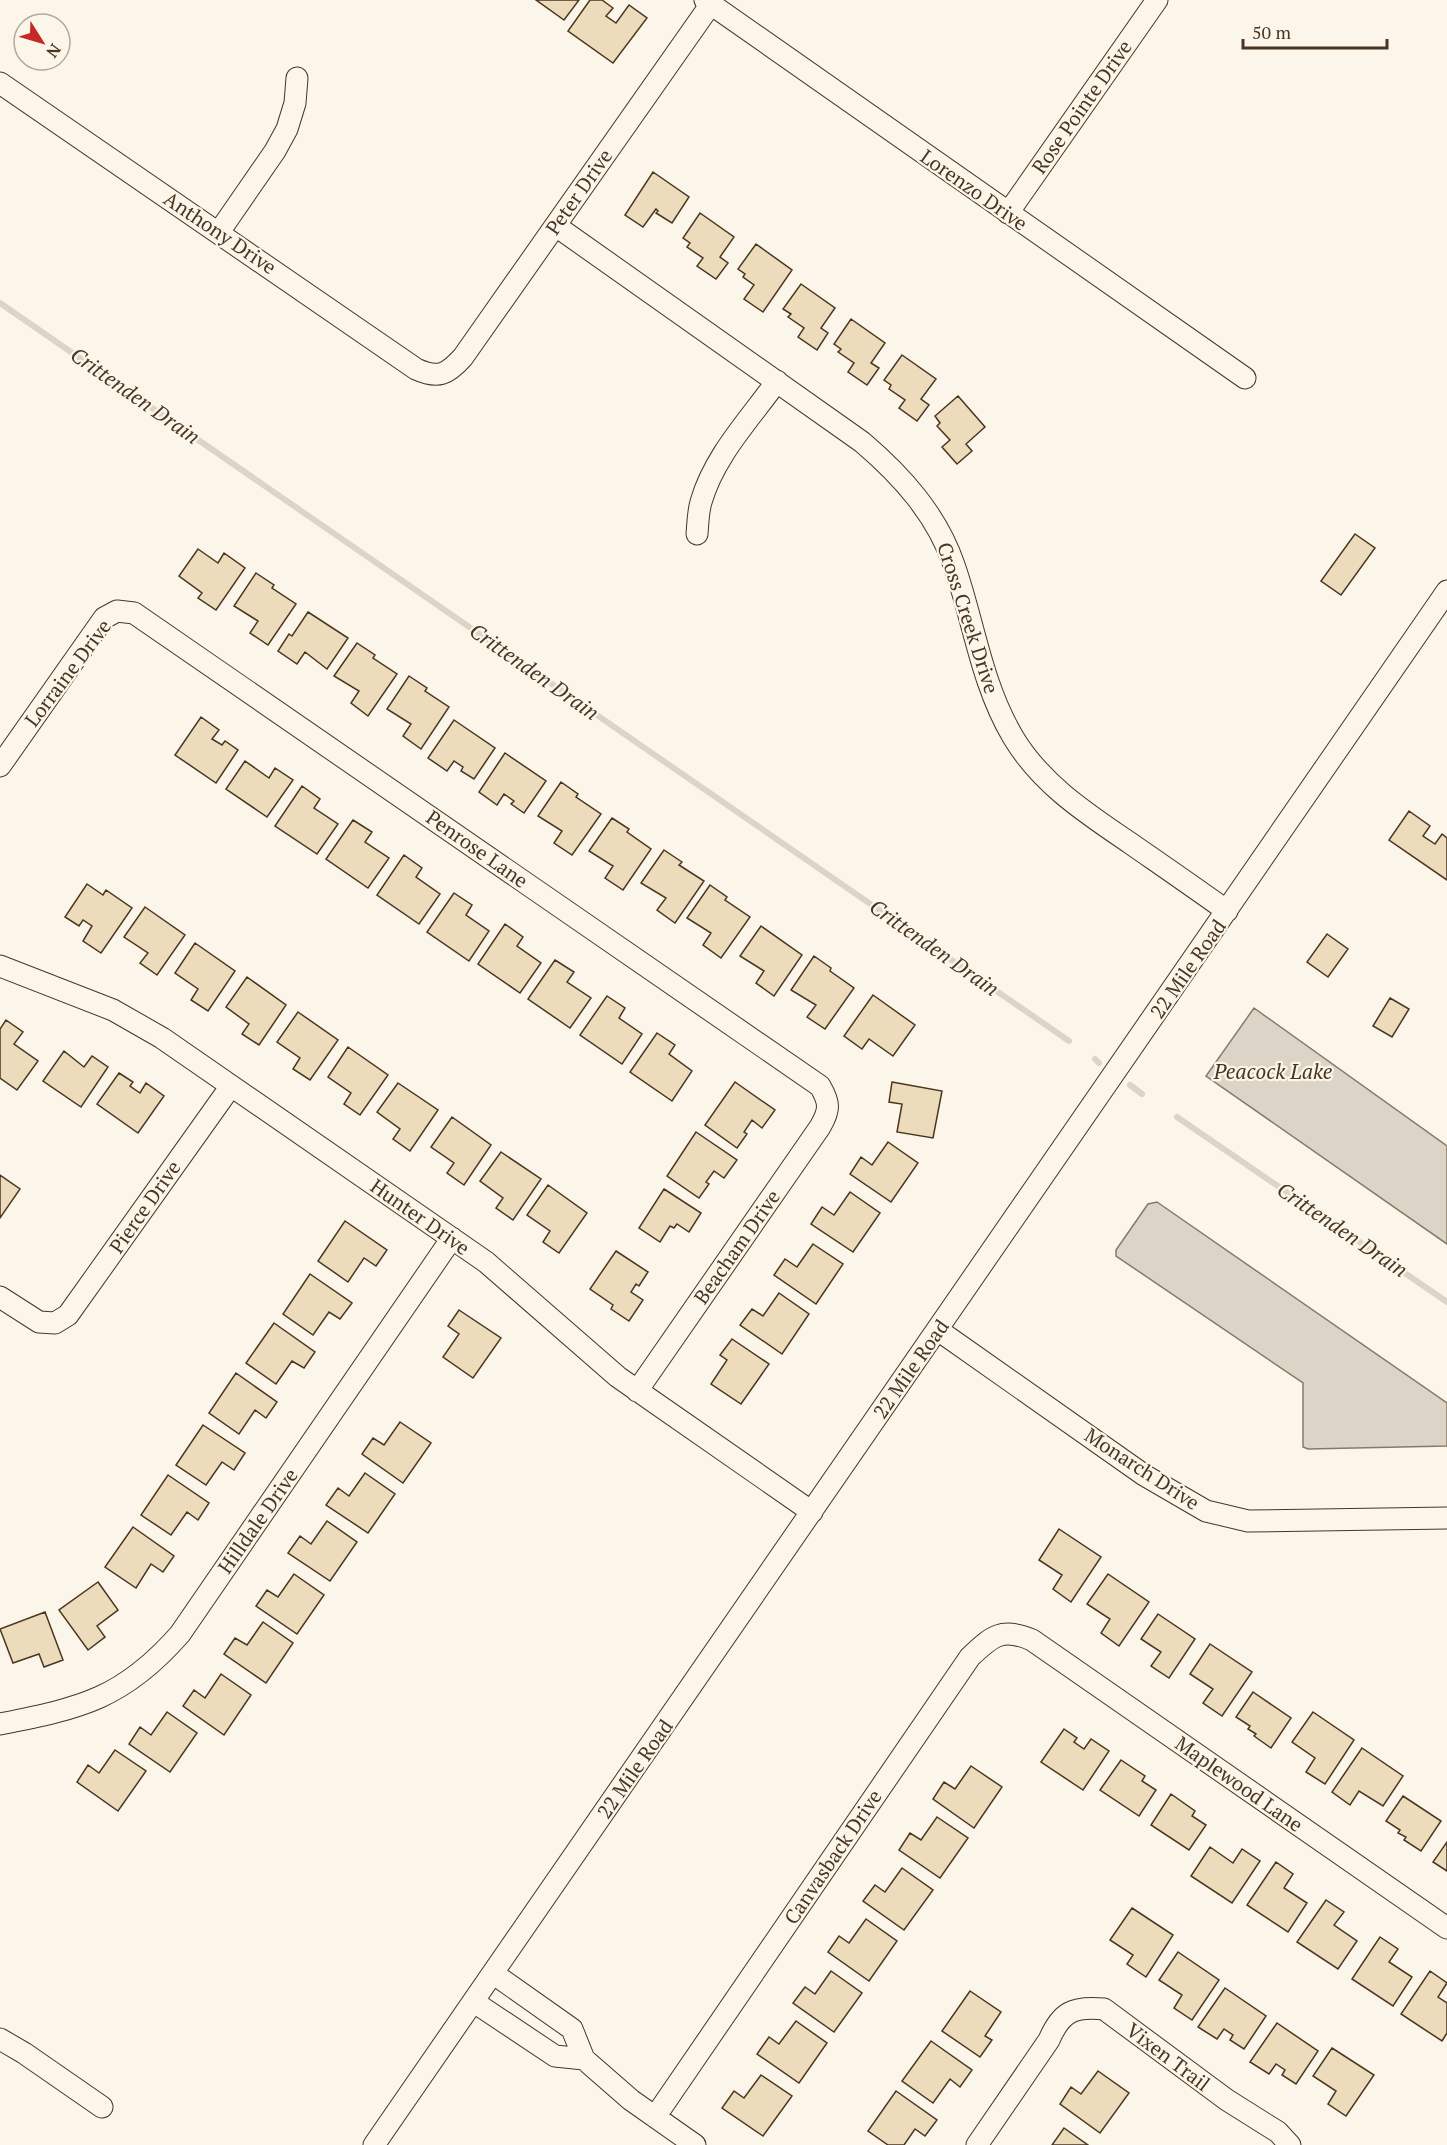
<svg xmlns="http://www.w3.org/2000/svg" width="1447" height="2145" font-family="'PT Serif',serif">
<rect width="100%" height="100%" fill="#fbf6e9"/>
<path fill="#dcd4c6" stroke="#887966" stroke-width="1.5" d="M 1254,1008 L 1447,1146 L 1447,1244 L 1206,1076 Z
M 1157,1202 L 1447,1403 L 1447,1446 L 1308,1449 L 1303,1447 L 1303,1383 L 1116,1256 L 1116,1250 L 1148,1204 Z"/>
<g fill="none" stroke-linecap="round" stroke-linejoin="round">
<path stroke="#dcd4c6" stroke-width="6" d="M 0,303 L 1069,1041
M 1095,1059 L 1099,1063
M 1130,1085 L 1142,1094
M 1177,1117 L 1447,1302"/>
</g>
<path fill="#ecdcbc" stroke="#4a3520" stroke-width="1.5" d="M 536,0 L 579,0 L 564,20 Z
M 590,0 L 602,0 L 613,8 L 606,16 L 616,23 L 629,5 L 647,18 L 613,63 L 568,31 Z
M 653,172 L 689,197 L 672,223 L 656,213 L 658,211 L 656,209 L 643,227 L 625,215 Z
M 700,213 L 734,237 L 720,257 L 728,263 L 716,279 L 697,266 L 703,258 L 687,247 L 690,243 L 683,238 Z
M 756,244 L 792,270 L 763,312 L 744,299 L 754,285 L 743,277 L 745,274 L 738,269 Z
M 801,284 L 835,308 L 821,328 L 828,333 L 817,350 L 798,337 L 804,328 L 788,317 L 791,314 L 783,309 Z
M 851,319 L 885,343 L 871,363 L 879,368 L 867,385 L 848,372 L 854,363 L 838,352 L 841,349 L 834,344 Z
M 902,355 L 936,379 L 921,399 L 929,405 L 917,421 L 899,408 L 905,400 L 889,389 L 891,385 L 884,380 Z
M 958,396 L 985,427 L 966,444 L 972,451 L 957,464 L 942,447 L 950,440 L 937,426 L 940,423 L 935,416 Z
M 1355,534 L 1375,548 L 1341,595 L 1321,581 Z
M 198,549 L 218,563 L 224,553 L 245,568 L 216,610 L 198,598 L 202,593 L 179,576 Z
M 256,573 L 274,585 L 272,588 L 296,604 L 268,645 L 250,633 L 258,621 L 234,606 Z
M 308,612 L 348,638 L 327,669 L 305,652 L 297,664 L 278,651 L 289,634 L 292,636 Z
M 357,643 L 375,655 L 373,658 L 397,674 L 368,716 L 351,703 L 359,691 L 334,676 Z
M 409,676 L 427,688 L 425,691 L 449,707 L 421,749 L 403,736 L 411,724 L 387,709 Z
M 201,717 L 219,730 L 212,739 L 222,745 L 225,741 L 238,750 L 216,783 L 175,755 Z
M 454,720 L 495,748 L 474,779 L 461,771 L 463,767 L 454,761 L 447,771 L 428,758 Z
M 505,753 L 546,781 L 524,813 L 511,804 L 514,801 L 504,794 L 497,805 L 479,792 Z
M 245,761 L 269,778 L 275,768 L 293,780 L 267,817 L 226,789 Z
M 561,782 L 578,794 L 576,797 L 601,814 L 572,855 L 554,843 L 562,831 L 538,816 Z
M 302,786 L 320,799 L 314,808 L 338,824 L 317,854 L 275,826 Z
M 1409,811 L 1430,826 L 1423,836 L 1435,844 L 1442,834 L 1447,838 L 1447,880 L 1389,840 Z
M 612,818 L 629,829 L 627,832 L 651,849 L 623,890 L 605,878 L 613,866 L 589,851 Z
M 353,820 L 372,832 L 365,842 L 389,858 L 368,888 L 326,859 Z
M 664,850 L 682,862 L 679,865 L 704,881 L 675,923 L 657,910 L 666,898 L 641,883 Z
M 404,855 L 422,868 L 416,877 L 440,894 L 419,924 L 377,895 Z
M 87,884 L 103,895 L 106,890 L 132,908 L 101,953 L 83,941 L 92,926 L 83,920 L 79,926 L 65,917 Z
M 710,885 L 727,897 L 725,900 L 750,917 L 721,958 L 703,945 L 711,933 L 687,918 Z
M 454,893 L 472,905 L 466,915 L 489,931 L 469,961 L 427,932 Z
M 145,907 L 185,935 L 157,975 L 140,963 L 148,953 L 124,937 Z
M 505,924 L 523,937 L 517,946 L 541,963 L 520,993 L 478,964 Z
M 761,926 L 802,955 L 774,996 L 756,983 L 764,971 L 740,956 Z
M 1327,934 L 1348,949 L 1328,977 L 1307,962 Z
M 195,943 L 235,971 L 208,1011 L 191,1000 L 198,989 L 175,973 Z
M 814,956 L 831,968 L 830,971 L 854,988 L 825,1029 L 807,1017 L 816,1005 L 791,990 Z
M 555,960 L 574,972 L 567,982 L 591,998 L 570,1028 L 528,999 Z
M 247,977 L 286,1005 L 259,1045 L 242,1034 L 249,1024 L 226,1007 Z
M 873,995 L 915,1025 L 893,1056 L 869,1039 L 862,1049 L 844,1036 Z
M 607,996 L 625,1008 L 619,1018 L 642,1034 L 622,1064 L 580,1035 Z
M 1390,998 L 1409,1009 L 1392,1037 L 1373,1026 Z
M 298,1012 L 338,1040 L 310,1080 L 293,1069 L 300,1058 L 277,1042 Z
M 6,1020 L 23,1032 L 14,1044 L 38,1061 L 17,1090 L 0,1078 L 0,1029 Z
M 657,1033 L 675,1045 L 669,1054 L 692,1071 L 672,1101 L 630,1072 Z
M 348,1047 L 388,1075 L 360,1115 L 344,1104 L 351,1093 L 328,1077 Z
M 64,1051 L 84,1067 L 92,1056 L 108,1067 L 81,1107 L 43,1081 Z
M 119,1073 L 133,1082 L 130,1086 L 140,1093 L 146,1083 L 164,1096 L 138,1133 L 97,1104 Z
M 735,1082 L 775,1110 L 762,1128 L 752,1120 L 744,1132 L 747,1134 L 737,1148 L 705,1125 Z
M 892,1082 L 942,1091 L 933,1138 L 897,1132 L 902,1104 L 889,1102 Z
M 398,1083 L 438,1110 L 410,1151 L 393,1139 L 400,1129 L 377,1112 Z
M 452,1117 L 491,1145 L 464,1185 L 447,1173 L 454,1163 L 431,1147 Z
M 696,1132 L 737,1160 L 724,1178 L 714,1171 L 706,1182 L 709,1184 L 699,1198 L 667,1176 Z
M 888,1142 L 918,1163 L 891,1202 L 850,1174 L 861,1157 L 872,1165 Z
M 501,1152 L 541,1179 L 513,1220 L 496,1208 L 503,1198 L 480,1181 Z
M 0,1175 L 20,1189 L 0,1218 Z
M 548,1185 L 587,1213 L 559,1253 L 543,1242 L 550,1231 L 527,1215 Z
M 664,1189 L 701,1213 L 689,1232 L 677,1224 L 674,1228 L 670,1226 L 660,1242 L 639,1228 Z
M 850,1192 L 880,1213 L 853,1252 L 811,1224 L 822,1207 L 834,1215 Z
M 345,1221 L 387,1250 L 376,1266 L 364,1258 L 348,1282 L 318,1261 Z
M 813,1244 L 843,1264 L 816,1304 L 774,1275 L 785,1259 L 797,1267 Z
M 616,1251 L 648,1272 L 639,1286 L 636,1284 L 631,1292 L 643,1300 L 629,1321 L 611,1309 L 613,1305 L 590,1289 Z
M 310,1274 L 352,1303 L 340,1319 L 329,1312 L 313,1335 L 283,1314 Z
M 779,1293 L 809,1314 L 782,1354 L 740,1325 L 752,1309 L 763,1316 Z
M 459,1310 L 501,1338 L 473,1378 L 443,1357 L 459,1334 L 448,1326 Z
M 274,1323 L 315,1352 L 304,1368 L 292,1361 L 276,1384 L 246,1363 Z
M 732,1339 L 769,1364 L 741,1404 L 711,1384 L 727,1360 L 720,1355 Z
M 236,1373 L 277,1402 L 266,1418 L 255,1410 L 239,1434 L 209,1413 Z
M 400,1422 L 431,1443 L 403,1483 L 362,1454 L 373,1438 L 384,1445 Z
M 203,1425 L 245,1453 L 234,1470 L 222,1462 L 206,1485 L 176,1465 Z
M 365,1473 L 395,1494 L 368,1533 L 326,1505 L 338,1488 L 349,1496 Z
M 168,1475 L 209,1503 L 198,1520 L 187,1512 L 171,1535 L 141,1515 Z
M 327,1521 L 357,1542 L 330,1581 L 288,1553 L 300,1536 L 311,1544 Z
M 133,1527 L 174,1556 L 163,1572 L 151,1564 L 136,1588 L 105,1567 Z
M 1059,1529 L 1101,1557 L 1071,1602 L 1053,1589 L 1062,1575 L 1039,1560 Z
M 294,1574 L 324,1595 L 297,1634 L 256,1606 L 267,1590 L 278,1597 Z
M 1108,1574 L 1149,1602 L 1119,1646 L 1101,1633 L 1110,1619 L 1087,1604 Z
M 98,1582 L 118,1610 L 97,1626 L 105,1637 L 88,1650 L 59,1610 Z
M 45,1612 L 63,1660 L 44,1667 L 39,1654 L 13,1663 L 0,1629 Z
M 1158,1614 L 1195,1639 L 1169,1678 L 1151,1666 L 1161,1652 L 1141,1639 Z
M 263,1622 L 293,1643 L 266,1683 L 224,1654 L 235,1638 L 247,1645 Z
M 1210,1644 L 1252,1672 L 1222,1716 L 1203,1703 L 1213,1689 L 1190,1674 Z
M 221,1674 L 251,1695 L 224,1735 L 183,1706 L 194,1690 L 205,1698 Z
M 1253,1692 L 1291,1718 L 1271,1748 L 1254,1736 L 1256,1734 L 1248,1729 L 1250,1726 L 1236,1717 Z
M 167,1712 L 197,1733 L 170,1772 L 129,1744 L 140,1727 L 151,1735 Z
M 1313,1712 L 1354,1740 L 1325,1784 L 1306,1772 L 1315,1758 L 1292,1742 Z
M 1064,1729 L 1077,1738 L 1074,1742 L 1084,1749 L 1091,1739 L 1109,1751 L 1083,1790 L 1041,1762 Z
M 1362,1748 L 1403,1776 L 1383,1806 L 1359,1791 L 1350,1805 L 1332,1792 Z
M 115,1750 L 146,1771 L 118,1811 L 77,1782 L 88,1765 L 99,1773 Z
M 1121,1760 L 1145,1776 L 1142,1781 L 1156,1790 L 1139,1816 L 1100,1790 Z
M 971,1766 L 1002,1787 L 974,1828 L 933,1799 L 944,1782 L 955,1789 Z
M 1171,1794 L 1195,1811 L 1192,1816 L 1206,1825 L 1189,1850 L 1151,1825 Z
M 1403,1796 L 1441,1821 L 1421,1851 L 1404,1840 L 1406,1837 L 1398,1833 L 1400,1830 L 1386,1821 Z
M 937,1817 L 968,1838 L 940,1878 L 899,1850 L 910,1833 L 921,1840 Z
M 1447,1842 L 1447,1871 L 1433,1862 Z
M 1210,1847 L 1233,1863 L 1242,1849 L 1260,1861 L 1232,1903 L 1191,1876 Z
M 1276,1862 L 1293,1874 L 1284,1888 L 1307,1903 L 1288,1932 L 1247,1905 Z
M 902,1868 L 933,1890 L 904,1930 L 863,1901 L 875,1885 L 885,1892 Z
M 1326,1900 L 1344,1912 L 1334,1925 L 1357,1941 L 1338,1969 L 1297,1942 Z
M 1132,1908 L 1173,1935 L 1146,1977 L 1127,1964 L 1133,1955 L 1110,1940 Z
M 866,1919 L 897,1941 L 869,1981 L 828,1952 L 839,1936 L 849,1943 Z
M 1380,1937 L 1398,1949 L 1389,1962 L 1412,1977 L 1393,2006 L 1352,1979 Z
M 1178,1952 L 1219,1980 L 1192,2020 L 1174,2008 L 1182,1995 L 1159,1980 Z
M 831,1971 L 862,1993 L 834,2032 L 793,2003 L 805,1987 L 815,1994 Z
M 1430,1971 L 1447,1983 L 1438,1997 L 1447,2003 L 1447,2033 L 1442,2041 L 1401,2014 Z
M 1225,1988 L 1266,2016 L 1244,2049 L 1230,2040 L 1233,2035 L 1224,2029 L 1217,2039 L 1198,2027 Z
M 970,1991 L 1001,2012 L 985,2036 L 992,2040 L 980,2057 L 942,2031 Z
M 796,2021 L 827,2043 L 799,2083 L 757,2054 L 769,2037 L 779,2044 Z
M 1277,2023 L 1318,2051 L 1296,2084 L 1282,2075 L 1285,2070 L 1276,2064 L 1269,2074 L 1250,2062 Z
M 931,2041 L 972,2070 L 960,2087 L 950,2079 L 933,2103 L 902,2081 Z
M 1332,2048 L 1374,2075 L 1346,2116 L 1328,2104 L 1336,2091 L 1313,2076 Z
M 1098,2071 L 1129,2093 L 1100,2133 L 1060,2104 L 1071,2087 L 1081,2094 Z
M 761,2075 L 792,2096 L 763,2136 L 722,2108 L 734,2091 L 744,2098 Z
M 896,2091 L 937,2120 L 925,2136 L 915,2129 L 904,2145 L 888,2145 L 868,2131 Z
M 1064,2128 L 1088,2145 L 1052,2145 Z"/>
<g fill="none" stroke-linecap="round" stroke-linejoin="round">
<g stroke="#4a3520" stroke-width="23">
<path id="minor" d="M 705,0 L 1245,378
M 0,83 L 416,369 C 438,379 447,375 463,357 L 711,4
M 1008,213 L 1157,0
M 556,226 L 862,442 C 902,476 937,515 954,565 C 974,622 981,683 1013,737 C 1041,784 1086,813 1130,843 C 1163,866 1195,888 1227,911
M 219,232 L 275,151 L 287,129 L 295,103 L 297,78
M 697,534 C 698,523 698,512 701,502 C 714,456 750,419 777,381
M 0,766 L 104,618 L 117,611 L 134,613 L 820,1086 C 830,1103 830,1110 820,1127 L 637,1391
M 0,966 L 113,1010 L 162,1038 L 486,1262 L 618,1377 L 812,1512
M 0,1297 L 39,1322 L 55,1323 L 68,1315 L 231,1086
M 938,1330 L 1144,1475 L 1206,1511 L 1248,1521 L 1447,1518
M 0,1724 C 81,1708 123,1699 180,1634 L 452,1238
M 494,1974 L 572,2029 L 584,2059 L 631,2100 L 695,2145
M 474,2002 L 555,2056 L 584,2059
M 0,2039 L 24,2053 L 102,2107
M 655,2117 L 970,1657 C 992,1636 1002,1627 1032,1640 L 1447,1928
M 374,2145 L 1447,591
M 977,2145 L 1049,2040 C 1061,2012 1073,2006 1104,2009 L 1227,2100 L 1278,2132 L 1290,2145"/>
</g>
<use href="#minor" stroke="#fbf6e9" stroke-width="21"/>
</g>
<g text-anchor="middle" stroke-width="4.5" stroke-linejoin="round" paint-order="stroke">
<g font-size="20" fill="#4a3520" stroke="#fbf6e9">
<text transform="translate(1082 107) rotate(-55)" y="7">Rose Pointe Drive</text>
<text transform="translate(974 190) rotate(35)" y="7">Lorenzo Drive</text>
<text transform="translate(579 192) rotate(-55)" y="7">Peter Drive</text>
<text transform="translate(220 233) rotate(34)" y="7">Anthony Drive</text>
<text transform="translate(968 618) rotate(72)" y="7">Cross Creek Drive</text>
<text transform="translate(68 673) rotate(-53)" y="7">Lorraine Drive</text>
<text transform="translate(477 849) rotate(35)" y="7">Penrose Lane</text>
<text transform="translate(1188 969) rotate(-55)" y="7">22 Mile Road</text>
<text transform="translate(145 1207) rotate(-55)" y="7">Pierce Drive</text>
<text transform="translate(420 1217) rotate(35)" y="7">Hunter Drive</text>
<text transform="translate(737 1247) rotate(-55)" y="7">Beacham Drive</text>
<text transform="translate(911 1369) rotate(-55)" y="7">22 Mile Road</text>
<text transform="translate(1142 1469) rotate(33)" y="7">Monarch Drive</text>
<text transform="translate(258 1521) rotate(-55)" y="7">Hilldale Drive</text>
<text transform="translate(635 1769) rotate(-55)" y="7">22 Mile Road</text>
<text transform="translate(1239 1784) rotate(35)" y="7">Maplewood Lane</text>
<text transform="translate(833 1857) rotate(-56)" y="7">Canvasback Drive</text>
<text transform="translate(1168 2057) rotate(37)" y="7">Vixen Trail</text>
</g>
<g font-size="21" font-style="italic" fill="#4a3520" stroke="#fbf6e9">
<text transform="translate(135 396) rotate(35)" y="7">Crittenden Drain</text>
<text transform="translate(534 672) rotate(35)" y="7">Crittenden Drain</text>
<text transform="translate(934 948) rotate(35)" y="7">Crittenden Drain</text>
<text x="1273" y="1079">Peacock Lake</text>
<text transform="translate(1342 1230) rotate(34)" y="7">Crittenden Drain</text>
</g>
</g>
<g transform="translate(42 42) rotate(127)"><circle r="28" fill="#fbf6e9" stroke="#b4a999" stroke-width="1.5"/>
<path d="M0-4.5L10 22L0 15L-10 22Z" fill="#c62828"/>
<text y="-9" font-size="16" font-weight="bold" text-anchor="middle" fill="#4a3520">N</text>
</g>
<path d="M1243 39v9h144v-9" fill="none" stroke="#4a3520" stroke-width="3"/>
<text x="1252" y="39" font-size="18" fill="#4a3520" stroke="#fbf6e9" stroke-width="4.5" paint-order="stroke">50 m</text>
</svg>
